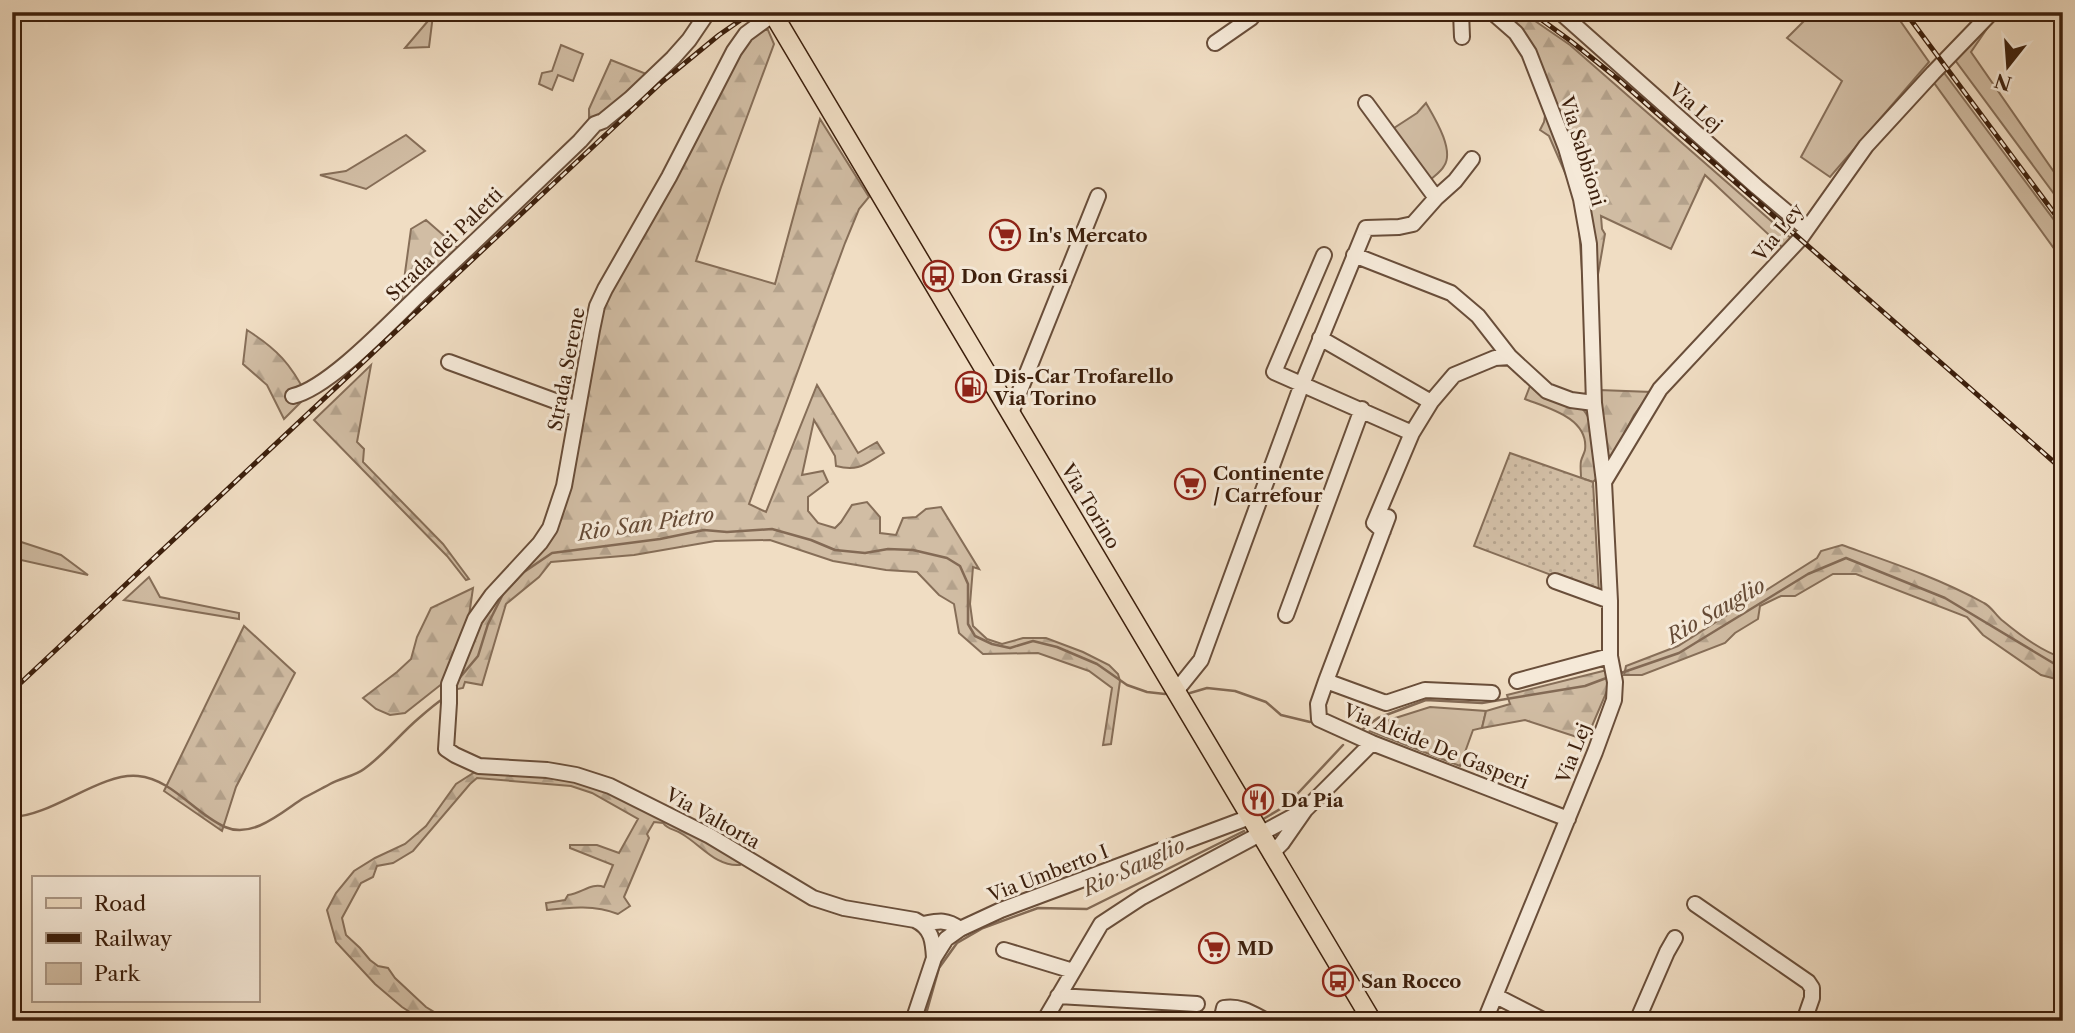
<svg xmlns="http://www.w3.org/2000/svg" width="2075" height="1033" font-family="'Libre Caslon Text',serif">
<defs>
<pattern id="forest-firs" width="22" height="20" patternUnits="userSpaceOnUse" patternTransform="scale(1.75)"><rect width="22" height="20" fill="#d1bda4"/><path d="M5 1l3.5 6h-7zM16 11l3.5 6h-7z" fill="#b4a28c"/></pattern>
<pattern id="garden-dots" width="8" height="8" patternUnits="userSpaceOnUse" patternTransform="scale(1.75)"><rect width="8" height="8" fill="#d1bda4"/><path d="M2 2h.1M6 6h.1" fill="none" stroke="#b4a28c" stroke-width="1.8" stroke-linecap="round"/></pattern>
</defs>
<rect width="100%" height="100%" fill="#f0ddc3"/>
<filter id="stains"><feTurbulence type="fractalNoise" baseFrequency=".00286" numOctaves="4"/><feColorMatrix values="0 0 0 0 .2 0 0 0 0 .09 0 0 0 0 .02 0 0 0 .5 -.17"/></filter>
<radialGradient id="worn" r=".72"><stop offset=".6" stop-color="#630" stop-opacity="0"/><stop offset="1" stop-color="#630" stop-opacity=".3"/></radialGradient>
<path fill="#d1bda4" stroke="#866e58" stroke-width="2" d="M 1813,12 L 1894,12 L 1929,62 L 1830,177 L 1801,157 L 1842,81 L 1787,38 Z
M 1997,14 L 1971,52 L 2063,185 L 2063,206 L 1955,60 Z
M 433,15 L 429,47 L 405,48 Z
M 561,45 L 583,54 L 573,81 L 558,75 L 552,90 L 539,84 L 542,73 L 552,71 Z
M 1942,70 L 2063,232 L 2063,261 L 1932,80 Z
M 1426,103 C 1434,117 1455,150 1444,166 C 1441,172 1433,177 1428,182 L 1391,130 L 1417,113 Z
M 406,135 L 425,151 L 366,189 L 320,175 L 346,171 Z
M 12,539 L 61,555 L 88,575 L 12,558 Z
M 149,577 L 160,597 L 239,613 L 239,619 L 124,600 Z
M 1430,707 L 1486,711 L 1482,728 L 1473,730 L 1460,766 L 1370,731 L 1389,720 Z"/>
<path fill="url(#forest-firs)" stroke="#866e58" stroke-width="2" d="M 1503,12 L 1522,12 L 1570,45 L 1793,240 L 1784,249 L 1705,175 L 1671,249 L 1601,216 L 1602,229 L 1605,234 L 1597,280 L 1592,244 L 1521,31 Z
M 762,30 L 768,30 L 774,44 L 721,187 L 696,261 L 775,284 L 820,119 L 869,197 L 859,209 L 845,243 L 749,504 L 766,512 L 817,385 L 858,453 L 877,442 L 884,453 C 865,464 859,472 836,466 L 835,456 L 814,420 L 802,475 L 823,471 L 828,482 L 808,497 L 808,511 L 818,523 L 835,528 L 841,522 L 852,505 L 867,502 L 880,517 L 880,533 L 896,535 L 903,518 L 916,517 L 926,509 L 941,507 L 979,569 L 973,567 L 970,604 L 973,626 L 987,639 L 1002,644 L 1023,638 L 1046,638 L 1083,652 L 1109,665 L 1118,674 L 1120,681 L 1111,744 L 1103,745 L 1112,688 L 1089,671 L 1038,653 L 983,654 L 959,633 L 954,604 L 939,595 L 917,572 L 886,570 L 833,561 L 770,540 L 715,541 L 634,555 L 551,562 L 539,577 L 506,604 L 482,685 L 465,682 L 463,688 L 453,690 L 481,621 L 499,593 L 544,545 L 601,306 L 748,39 Z
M 611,60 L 649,75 L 600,116 L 589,120 L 589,109 Z
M 1546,110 L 1579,200 L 1587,287 L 1583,285 L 1577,200 L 1549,136 L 1540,130 L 1544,122 Z
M 426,220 L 458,248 L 401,302 L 411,229 Z
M 247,330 C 277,349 291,364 307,396 L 284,419 L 267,385 L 243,364 Z
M 371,365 L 357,442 L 364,449 L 363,462 L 443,544 L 469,579 L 466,580 L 447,556 L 314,420 Z
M 1530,386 C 1547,398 1558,397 1575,404 C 1598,413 1595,457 1597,478 L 1593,482 L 1581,478 C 1581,472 1580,466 1581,461 C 1582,457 1584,454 1585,450 C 1589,418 1548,408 1525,399 Z
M 1599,390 L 1651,392 L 1634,415 L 1614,453 L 1608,457 L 1603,452 Z
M 1842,545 C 1890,562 1939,578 1984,603 C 1992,607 1996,616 2003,621 C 2021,636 2041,651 2063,658 L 2063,681 L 2041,675 L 1983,635 L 1967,617 L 1856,574 L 1833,574 L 1795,596 L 1781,596 L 1760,606 L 1758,619 L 1735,633 L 1725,643 L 1642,675 L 1624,675 L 1626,666 L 1678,646 L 1817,558 L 1821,551 Z
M 473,588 L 469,616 L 443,683 L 405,713 L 390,715 L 376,709 L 363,698 L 397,672 L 411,659 L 417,637 L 431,608 Z
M 244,626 L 295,673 L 236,787 L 222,831 L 164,791 Z
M 1607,670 L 1610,684 L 1586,740 L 1525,720 L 1482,728 L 1486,711 L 1510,704 L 1507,695 Z
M 478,770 L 572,778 L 597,787 L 744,861 L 740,865 C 716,867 701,845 682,834 C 675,829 668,830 663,823 L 654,822 L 647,834 L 649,838 L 624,897 L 630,906 L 618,914 C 595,905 571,907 547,910 L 546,903 L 565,900 L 568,895 C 582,893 592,882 604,887 L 613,865 L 570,848 L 570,845 L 597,845 L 619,853 L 638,819 L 592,793 L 571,786 L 477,778 L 470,784 L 413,851 L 393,863 L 377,866 L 373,877 L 361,883 L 342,918 L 346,935 L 360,948 L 370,960 L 378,966 L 388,968 L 395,978 L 426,1007 L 449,1021 L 424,1021 L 402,1007 L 375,984 L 336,942 L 327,910 L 336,893 L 354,871 L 375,858 L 405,844 L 426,826 L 456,784 Z"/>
<path fill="url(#garden-dots)" stroke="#866e58" stroke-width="2" d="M 1510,453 L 1593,482 L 1599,593 L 1474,546 Z"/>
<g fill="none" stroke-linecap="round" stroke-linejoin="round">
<path stroke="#836a55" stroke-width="2.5" d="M 1618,674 L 1679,653 L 1808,574 L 1846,558 L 1945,598 L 2063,669
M 457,681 L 478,656 L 488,624 L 503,594 L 524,572 L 552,553 L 660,539 L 704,530 L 727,532 L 772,529 L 811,540 L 835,550 L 865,553 L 888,549 L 913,550 L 947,558 L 960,566 L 968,584 L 968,624 L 975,636 L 992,644 L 1010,648 L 1033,641 L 1057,647 L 1097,664 L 1127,685 L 1147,692 L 1165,694
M 1190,693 L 1207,688 L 1235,691 L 1266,702 L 1281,715 L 1310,722
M 1363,729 L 1378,718 L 1426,700 L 1482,703 L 1585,686 L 1609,677
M 12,817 C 52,816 101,772 138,776 C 172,779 195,814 225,827 C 252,839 281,813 302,799 C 311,794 321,789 330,784 C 341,778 355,776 364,769 C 385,754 400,734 419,718 C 427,711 435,704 444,698
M 1260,821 L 1287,805 L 1343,745
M 924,1021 L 939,968 L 957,943 L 983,928 L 1038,908 L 1087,909 L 1244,831"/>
<g stroke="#694e3a" stroke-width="18">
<path id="minor" d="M 776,12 L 746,34 L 734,51 L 669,177 L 605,289 L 597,306 L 592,330 L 564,486 L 550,528 L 540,543 L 492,595 L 475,619 L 449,684 L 449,703 L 446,749 L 455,755 L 479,766 L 547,770 L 576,775 L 610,786 L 710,836 L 813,898 L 844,908 L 915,920 C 932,928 933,941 934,958
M 1461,12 L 1462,37
M 1560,12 L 1757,187 L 1807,229
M 1215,43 L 1251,18 L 1256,12
M 1366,103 L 1436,198
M 1324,255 L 1274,372 L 1412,433
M 1354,255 L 1451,293 L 1478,316 L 1510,357 L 1547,391 L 1571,400 L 1594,403
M 1320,338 L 1431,402
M 449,362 L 577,409
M 293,396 C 330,388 395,317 425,289 C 477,240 528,191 580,141 L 595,124 L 603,121 L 630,99 L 673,58 L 689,40 L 708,12
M 1011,413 L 1098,196
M 1604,482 L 1660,389 L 1800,239 L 1866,146 L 1933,73 L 1992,12
M 1388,517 L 1326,681 L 1318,704 L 1319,719 L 1372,743 L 1568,819
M 1383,531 L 1374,523 L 1412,433 L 1431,402 L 1454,375 L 1495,358 L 1510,357
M 1555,581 L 1610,601
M 1286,615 L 1362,409
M 1326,681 L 1386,703 L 1425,690 L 1492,693
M 1517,681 L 1610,656
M 1176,691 L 1201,660 L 1302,384 L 1366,228 L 1399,227 L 1413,224 L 1436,198 L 1455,181 L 1472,159
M 1271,854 L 1282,843 L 1305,810 L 1372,743
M 1695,904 L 1808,982 L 1812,988 L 1812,998 L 1804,1021
M 923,924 C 939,921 946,919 960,929
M 1004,950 L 1073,971
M 1058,996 L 1197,1004
M 1496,996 L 1545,1021
M 913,1021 L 934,958 L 946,939 L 960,929 L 1001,910 L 1250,817
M 1044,1021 L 1101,924 L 1142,897 L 1305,810
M 1221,1021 L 1224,1008 C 1240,1005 1253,1014 1267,1021
M 1486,1021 L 1488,1013 L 1595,752 L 1614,700 L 1615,682 L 1610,656 L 1610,601 L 1604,482 L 1594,403 L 1589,244 L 1581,199 L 1566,148 L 1529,53 L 1516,33 L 1492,12
M 1637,1021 L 1667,952 L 1675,938"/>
</g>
<g stroke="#3c1f0c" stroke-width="21">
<path id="major" d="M 772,12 L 1372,1021"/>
</g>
<use href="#minor" stroke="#f5e9d8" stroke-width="14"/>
<use href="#major" stroke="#f0ddc3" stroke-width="18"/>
<g stroke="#3c1f0c" stroke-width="5">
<path id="rail" d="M 1531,12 L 1572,42 L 1618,79 L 2063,470
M 1905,12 L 2063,225
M 12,691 L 663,81 L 719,35 L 752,12"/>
</g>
<use href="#rail" stroke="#f5e9d8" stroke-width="2.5" stroke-dasharray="8" stroke-linecap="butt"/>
</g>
<defs>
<g id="supermarket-ring" transform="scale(1.575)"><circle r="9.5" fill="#f5e9d8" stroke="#8f2418" stroke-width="1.5"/><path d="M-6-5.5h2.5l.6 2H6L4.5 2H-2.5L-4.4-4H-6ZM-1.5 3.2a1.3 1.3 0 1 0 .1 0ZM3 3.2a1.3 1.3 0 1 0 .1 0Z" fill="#8f2418"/></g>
<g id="bus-ring" transform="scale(1.575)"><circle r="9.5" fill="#f5e9d8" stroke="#8f2418" stroke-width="1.5"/><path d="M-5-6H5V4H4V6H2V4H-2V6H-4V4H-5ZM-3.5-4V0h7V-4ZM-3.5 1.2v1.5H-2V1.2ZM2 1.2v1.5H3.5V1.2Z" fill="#8f2418"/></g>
<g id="fuel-ring" transform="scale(1.575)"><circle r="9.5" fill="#f5e9d8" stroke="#8f2418" stroke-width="1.5"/><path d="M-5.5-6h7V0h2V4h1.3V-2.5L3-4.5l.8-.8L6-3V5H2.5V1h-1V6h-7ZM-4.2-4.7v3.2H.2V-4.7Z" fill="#8f2418"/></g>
<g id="restaurant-ring" transform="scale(1.575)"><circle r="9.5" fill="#f5e9d8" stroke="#8f2418" stroke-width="1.5"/><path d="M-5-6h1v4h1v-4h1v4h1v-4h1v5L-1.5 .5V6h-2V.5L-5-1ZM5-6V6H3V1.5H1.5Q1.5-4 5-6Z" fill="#8f2418"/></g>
</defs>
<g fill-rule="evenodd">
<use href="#supermarket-ring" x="1005" y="235"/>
<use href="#bus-ring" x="938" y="276"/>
<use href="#fuel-ring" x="971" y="387"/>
<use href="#supermarket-ring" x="1190" y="484"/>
<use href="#restaurant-ring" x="1258" y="800"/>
<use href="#supermarket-ring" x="1214" y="948"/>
<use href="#bus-ring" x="1338" y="981"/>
</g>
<g text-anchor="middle" stroke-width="6" stroke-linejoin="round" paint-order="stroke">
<g font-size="19" fill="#3c1f0c" stroke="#f5e9d8">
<text transform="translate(1696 107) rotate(41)" y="7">Via Lej</text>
<text transform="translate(1583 151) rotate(73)" y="7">Via Sabbioni</text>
<text transform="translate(1778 232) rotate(-51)" y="7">Via Ley</text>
<text transform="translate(444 244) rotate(-44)" y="7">Strada dei Paletti</text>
<text transform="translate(566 369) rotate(-79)" y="7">Strada Serene</text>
<text transform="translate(1091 506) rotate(59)" y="7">Via Torino</text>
<text transform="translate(1436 746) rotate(22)" y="7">Via Alcide De Gasperi</text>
<text transform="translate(1573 753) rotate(-69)" y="7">Via Lej</text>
<text transform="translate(713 818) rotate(29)" y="7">Via Valtorta</text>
<text transform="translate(1048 873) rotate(-21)" y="7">Via Umberto I</text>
</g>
<g font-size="19" font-weight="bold" fill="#3c1f0c" stroke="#f5e9d8" text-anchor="start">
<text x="1028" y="242">In's Mercato</text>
<text x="961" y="283">Don Grassi</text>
<text x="994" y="383">Dis-Car Trofarello<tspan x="994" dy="22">Via Torino</tspan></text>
<text x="1213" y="480">Continente<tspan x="1213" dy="22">/ Carrefour</tspan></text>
<text x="1281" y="807">Da Pia</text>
<text x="1237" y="955">MD</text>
<text x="1361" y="988">San Rocco</text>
</g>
<g font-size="21" font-style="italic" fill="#664b36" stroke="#f5e9d8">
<text transform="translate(646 524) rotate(-8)" y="7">Rio San Pietro</text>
<text transform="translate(1716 611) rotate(-30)" y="7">Rio Sauglio</text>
<text transform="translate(1134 867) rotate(-25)" y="7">Rio Sauglio</text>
</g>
</g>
<rect width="2075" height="1033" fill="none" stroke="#f0ddc3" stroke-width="42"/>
<rect x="14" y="14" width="2047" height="1005" fill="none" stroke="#3c1f0c" stroke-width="3.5"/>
<rect x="21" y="21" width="2033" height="991" fill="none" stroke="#3c1f0c" stroke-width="2"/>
<rect x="32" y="876" width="228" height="126" fill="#f5e9d8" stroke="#ab9886" stroke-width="2"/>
<rect x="46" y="898" width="35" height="10" fill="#f0ddc3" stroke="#ab9886" stroke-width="2"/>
<text x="94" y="911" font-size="21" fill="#3c1f0c">Road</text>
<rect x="46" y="933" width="35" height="10" fill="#3c1f0c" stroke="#ab9886" stroke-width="2"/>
<text x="94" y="946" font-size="21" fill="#3c1f0c">Railway</text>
<rect x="46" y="963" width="35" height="21" fill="#d1bda4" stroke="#ab9886" stroke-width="2"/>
<text x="94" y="981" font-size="21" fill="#3c1f0c">Park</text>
<g transform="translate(2008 66) rotate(197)" stroke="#f5e9d8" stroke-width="5" paint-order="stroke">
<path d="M0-5L12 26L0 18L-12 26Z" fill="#3c1f0c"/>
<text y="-10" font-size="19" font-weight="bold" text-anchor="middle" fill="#3c1f0c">N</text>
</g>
<rect width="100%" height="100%" filter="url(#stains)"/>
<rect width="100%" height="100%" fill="url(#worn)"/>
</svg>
